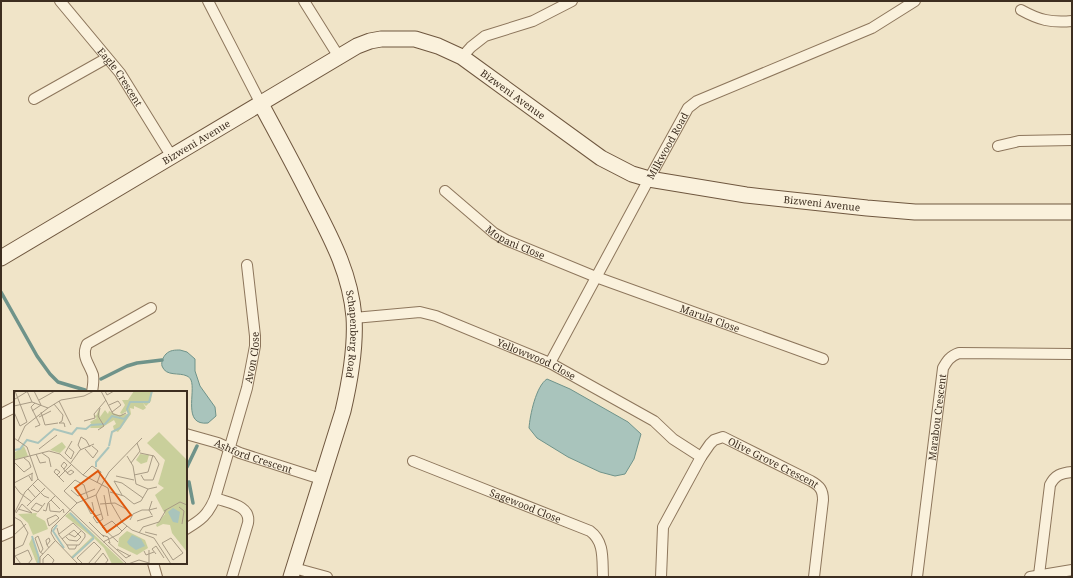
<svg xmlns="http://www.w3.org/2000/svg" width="1073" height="578" font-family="'Noto Serif',serif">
<rect width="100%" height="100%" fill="#f0e4c8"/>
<path fill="#a9c4bc" stroke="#6f938a" d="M 180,350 L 187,352 L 195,359 L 195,371 L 200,386 L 215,407 L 216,416 L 208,423 C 182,426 196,392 191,380 C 190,378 189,377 187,376 C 179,372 166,377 162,366 C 161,362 163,357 166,354 C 170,350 175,350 180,350 Z
M 547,379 L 570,389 L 628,422 L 641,434 L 634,459 L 625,474 L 615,476 L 600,472 L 568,457 L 537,438 L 529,428 C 530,415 536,386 547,379 Z"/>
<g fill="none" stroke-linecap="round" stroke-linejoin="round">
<path stroke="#6f938a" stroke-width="3.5" d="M 1,292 L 37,356 L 50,374 L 58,382 L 85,390
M 101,379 L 127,366 L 137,363 L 162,360
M 187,467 L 197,446
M 189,482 L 193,503"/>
<g stroke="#8d765c" stroke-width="12">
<g id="street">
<path id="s1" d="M 60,1 L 120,73 L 172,157"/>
<path d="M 208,1 L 261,104"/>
<path d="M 304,1 L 339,57"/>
<path d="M 1021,10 C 1039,20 1051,23 1072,21"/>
<path d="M 462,57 L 471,47 L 485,36 L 533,21 L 572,1"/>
<path d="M 34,99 L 107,58"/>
<path d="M 998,146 L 1019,141 L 1072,140"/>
<path id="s2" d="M 445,191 L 494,233 L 506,240 L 596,277 L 823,359"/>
<path id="s3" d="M 354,318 L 420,312 L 436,316 L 550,363 L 654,421 L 673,439 L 701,457"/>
<path id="s4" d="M 550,363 L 649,179 L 688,108 L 697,101 L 872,28 L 915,1"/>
<path d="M 92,392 C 93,386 94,381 93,375 C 89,363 81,357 87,344 L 151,308"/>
<path d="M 1,414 L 15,407"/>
<path id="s5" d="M 186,434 L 218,443 L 240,453 L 321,479"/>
<path id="s6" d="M 413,461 L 590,531 C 605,542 602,560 603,577"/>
<path d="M 215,498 C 228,503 251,505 248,523 L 232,577"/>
<path id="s7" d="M 186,529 C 201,520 208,515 215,498 L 247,388 L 255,346 L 255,336 L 247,265"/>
<path d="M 1,536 L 15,530"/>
<path d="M 153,563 L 157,577"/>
<path d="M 294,568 L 327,577"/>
<path d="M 1039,575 L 1050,485 C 1055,475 1061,473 1072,472"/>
<path id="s8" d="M 661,577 L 663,527 L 701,457 L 710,444 L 714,440 L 723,437 L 811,481 C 820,486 823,490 823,500 L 814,577"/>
<path id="s9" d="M 917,577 L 943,368 C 947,361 950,356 959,353 L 1072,354"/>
<path d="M 1030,577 L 1072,570"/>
</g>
</g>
<g stroke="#6f573f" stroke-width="17">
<g id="secondary">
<path id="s10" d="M 261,104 C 277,134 294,165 309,195 C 330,236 350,271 354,317 C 356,348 350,381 343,411 L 291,577"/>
<path id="s11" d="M 1,258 L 357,46 L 370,41 L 381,39 L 415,39 L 438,46 L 462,57 L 601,158 L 632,174 L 649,179 L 746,195 L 867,208 L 915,212 L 1072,212"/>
</g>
</g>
<use href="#street" stroke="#faf1dc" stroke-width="10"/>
<use href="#secondary" stroke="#faf1dc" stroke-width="15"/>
</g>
<g text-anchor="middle" stroke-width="3" stroke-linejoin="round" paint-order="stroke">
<g font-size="10" fill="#3d2e20" stroke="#f7eed8">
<text dy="4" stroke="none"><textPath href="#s1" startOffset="97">Eagle Crescent</textPath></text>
<text dy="4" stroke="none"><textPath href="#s11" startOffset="587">Bizweni Avenue</textPath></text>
<text dy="4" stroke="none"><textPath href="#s11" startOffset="227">Bizweni Avenue</textPath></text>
<text dy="4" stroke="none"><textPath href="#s4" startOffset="247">Milkwood Road</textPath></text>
<text dy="4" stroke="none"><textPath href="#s11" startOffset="923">Bizweni Avenue</textPath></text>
<text dy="4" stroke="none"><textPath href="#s2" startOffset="88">Mopani Close</textPath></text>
<text dy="4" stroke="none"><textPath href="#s2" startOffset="297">Marula Close</textPath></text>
<text dy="4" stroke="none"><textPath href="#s10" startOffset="251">Schapenberg Road</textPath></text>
<text dy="4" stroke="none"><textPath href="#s7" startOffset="189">Avon Close</textPath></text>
<text dy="4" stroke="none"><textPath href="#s3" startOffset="192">Yellowwood Close</textPath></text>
<text dy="4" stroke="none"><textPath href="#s9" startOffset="161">Marabou Crescent</textPath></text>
<text dy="4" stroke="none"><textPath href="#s5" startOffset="71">Ashford Crescent</textPath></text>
<text dy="4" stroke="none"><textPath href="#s8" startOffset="217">Olive Grove Crescent</textPath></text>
<text dy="4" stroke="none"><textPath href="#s6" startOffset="121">Sagewood Close</textPath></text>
</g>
</g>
<g transform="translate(14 391)">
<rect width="173" height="173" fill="#f0e4c8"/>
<path d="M 120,0 L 138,0 L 137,10 L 132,15 L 129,12 L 132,17 L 129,19 L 120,15 L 120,18 L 116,17 L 117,23 L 104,41 L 100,39 L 99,35 L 102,33 L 100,29 L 87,37 L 76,37 L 78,34 L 76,31 L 83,27 L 81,26 L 80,23 L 82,25 L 85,18 L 86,26 L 91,19 L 94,23 L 95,20 L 104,24 L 114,23 L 113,20 L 108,23 L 106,22 L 111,14 L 108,9 L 114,9 ZM 145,41 L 173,69 L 173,161 L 158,142 L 156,134 L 149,133 L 143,136 L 142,134 L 151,123 L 141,104 L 150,97 L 144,93 L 151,69 L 133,52 ZM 48,51 L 52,56 L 46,62 L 36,59 ZM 10,55 L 14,65 L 0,69 L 0,62 ZM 126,63 L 135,64 L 133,71 L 127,73 L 122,69 ZM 56,121 L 111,173 L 98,173 L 90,157 L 80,147 L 59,167 L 57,166 L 78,146 L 51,125 ZM 23,122 L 22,125 L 31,130 L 34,138 L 19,144 L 14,132 L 4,123 ZM 113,140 L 131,149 L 134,157 L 123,164 L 104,155 L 105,147 ZM 18,147 L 25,166 L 26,173 L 23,173 L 15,153 Z" fill="#c9cf9b"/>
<path d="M 159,117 L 166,121 L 164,132 L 159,131 L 154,121 ZM 118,144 L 127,148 L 131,155 L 122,159 L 115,154 L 113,151 Z" fill="#a9c4bc"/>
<path fill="none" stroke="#a9c4bc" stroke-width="2" d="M 95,55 L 98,41 L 106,37 L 115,23M 0,59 L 6,58 L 13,49 L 24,52 L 40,38 L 58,43 L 63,37 L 72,38 L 77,34 L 91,33 L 98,25 L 110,28 L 115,23 L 113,18 L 116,11 L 135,11 L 138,0M 82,76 L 82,71 L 95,56M 56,122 L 80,146M 43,134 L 39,140 L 50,157M 18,145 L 25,167 L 24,173M 58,167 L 80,147"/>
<path fill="none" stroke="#a89b85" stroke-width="1" d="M 13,0 L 18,11M 87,0 L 99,23 L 106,25 L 112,22M 91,0 L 93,4 L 100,0M 1,8 L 14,0M 25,9 L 41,0M 45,10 L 57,34M 40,13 L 49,24M 95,14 L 104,10 L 107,14 L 98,21M 0,15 L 18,11 L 34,17M 18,20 L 27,14 L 20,0M 0,21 L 6,35 L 13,31 L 1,0M 27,21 L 31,34 L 44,32M 49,24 L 48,30 L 45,32 L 50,32 L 51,36M 25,26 L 37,20M 70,30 L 81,27 L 80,23 L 92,9M 21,36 L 26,34 L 17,16 L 21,12M 84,39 L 90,35 L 84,25 L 86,17M 0,47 L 13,56 L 24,88 L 113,173M 4,50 L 11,35 L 34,17 L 47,9 L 70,5 L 80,0M 55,57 L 60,61 L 57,68 L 51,62 L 58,50M 25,58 L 43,44M 71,58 L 79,67 L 84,60 L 78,55M 67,59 L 64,54 L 67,46 L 72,49 L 76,56M 28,62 L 35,67 L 37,76M 126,62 L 140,65 L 145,73 L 139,89 L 130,89 L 127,84M 22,63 L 26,72 L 32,71M 113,65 L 119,75 L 122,93 L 134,98 L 143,96M 0,69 L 35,60 L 46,63 L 69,84 L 94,97 L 97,112 L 108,131 L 118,139 L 140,147 L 157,173M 0,71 L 10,81 L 17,76 L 15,71 L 10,67M 117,72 L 126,60 L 123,52M 56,73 L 66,59 L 80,53M 50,78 L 53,74 L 50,71 L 47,75 L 50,78 L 50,79 L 53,81 L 53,82 L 56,84 L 60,81 L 57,79 L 53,82M 43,84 L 46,81 L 42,78 L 40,81 L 50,91M 69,84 L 78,75 L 87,81 L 83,92M 120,84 L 134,81 L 139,64M 15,85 L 18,90 L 18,82M 102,85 L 120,89M 45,86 L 57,74M 100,90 L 108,92 L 129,107M 100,90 L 108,104M 0,92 L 19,82M 0,94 L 6,102 L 18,111M 19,94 L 30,105 L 35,107M 14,98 L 22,107M 57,99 L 64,105 L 81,98M 96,101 L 110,105 L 120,113 L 127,110 L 134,98M 82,104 L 89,128 L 83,132 L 79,126 L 87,123M 90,104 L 94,125M 37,109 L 46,118M 70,109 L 77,123 L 80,120 L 78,111M 138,110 L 135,119 L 143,117M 35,112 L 36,120 L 46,121 L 49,118 L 50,122M 63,112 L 50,100 L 61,89 L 70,94 L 74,107M 86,113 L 101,112 L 112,118M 13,115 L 31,97M 28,115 L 22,112 L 17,118 L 24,121 L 31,112M 165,116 L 170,120 L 168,133M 4,118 L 18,122M 29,119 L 32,120 L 34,112 L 41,105M 150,120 L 166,111 L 173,114M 2,122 L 8,113 L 18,122M 0,123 L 11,101 L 24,88M 42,124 L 45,127 L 35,135 L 33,128 ZM 0,126 L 7,130 L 14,142 L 9,154 L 0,158M 116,129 L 119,123 L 128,119 L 135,119 L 138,124M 123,130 L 139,125M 75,131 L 90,146M 43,137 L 45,144 L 53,154 L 65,154 L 71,146M 131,141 L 143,144M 125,142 L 129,136 L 145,131 L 152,119M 45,143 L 59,132 L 71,143 L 71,146M 55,143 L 61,146 L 67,140M 0,144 L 12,133M 88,144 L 94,146 L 96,152M 157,147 L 169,162 L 159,169 L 148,152 ZM 48,148 L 60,139 L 67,146 L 63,150 L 55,149 L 52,146M 41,149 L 37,142 L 38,137 L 63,112 L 82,104 L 95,81 L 128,47M 41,149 L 64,173M 89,151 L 105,143 L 113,135M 94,151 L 112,167 L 117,164M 104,151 L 88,136 L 98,130 L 108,140M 33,154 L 36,150 L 35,147 L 32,149 L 32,150 L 33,154 L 35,157M 53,154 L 55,158 L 61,158 L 63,154M 103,158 L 116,165M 135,159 L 135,173M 130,160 L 132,164 L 140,161M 27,161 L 29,158 L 24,145 L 21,147 L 26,161 L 29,163M 142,163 L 138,158 L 142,155 L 150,167M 7,173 L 1,165 L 14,159 L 18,168 L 14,173M 26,173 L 26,166 L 41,150M 29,173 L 29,168 L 34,163 L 40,169 L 38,173M 69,173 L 63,167 L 80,151 L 87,158 L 74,173M 80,173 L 89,162 L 94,169 L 91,173M 114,173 L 125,169 L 135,172"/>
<path fill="#df570d" fill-opacity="0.15" stroke="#df570d" stroke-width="2" d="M 84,80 L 117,124 L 93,141 L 61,97 Z"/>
<rect width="173" height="173" fill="none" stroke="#3d2e20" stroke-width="2"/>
</g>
<rect width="1073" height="578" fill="none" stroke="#3d2e20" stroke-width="4"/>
</svg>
